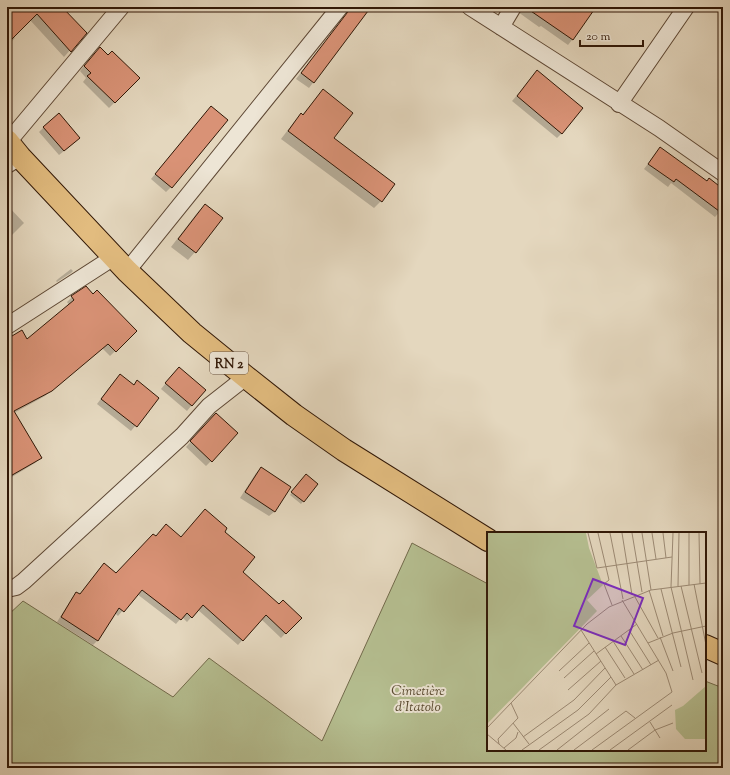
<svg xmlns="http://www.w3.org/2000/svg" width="730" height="775" font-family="'Sorts Mill Goudy',serif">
<rect width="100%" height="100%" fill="#e4d7be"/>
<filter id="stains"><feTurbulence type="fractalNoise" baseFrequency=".005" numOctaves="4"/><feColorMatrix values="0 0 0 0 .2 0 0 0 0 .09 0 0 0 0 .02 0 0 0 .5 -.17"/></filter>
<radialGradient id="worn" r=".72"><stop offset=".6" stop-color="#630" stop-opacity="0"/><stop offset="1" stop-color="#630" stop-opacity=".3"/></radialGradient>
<path fill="#b5be90" stroke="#726a4b" d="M 412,543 L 488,584 L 488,750 L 705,750 L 705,681 L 723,688 L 723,768 L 7,768 L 7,616 L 23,601 L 173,697 L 209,658 L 322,741 Z"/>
<path fill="#0003" d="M 7,7 L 61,7 L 85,33 L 64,57 L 30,20 L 13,36 L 15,38 L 7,46 Z
M 350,7 L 370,7 L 309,88 L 296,79 L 343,19 Z
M 516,7 L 586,7 L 592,11 L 572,40 L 568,45 L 541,26 L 539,27 L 518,12 Z
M 95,53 L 133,84 L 109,108 L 83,82 L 86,78 L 80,71 Z
M 533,77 L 562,133 L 557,138 L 512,101 Z
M 323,91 L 332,138 L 381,201 L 374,208 L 281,139 L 294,122 L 301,115 L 302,115 Z
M 206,112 L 171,187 L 166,192 L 151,179 Z
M 44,127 L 74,143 L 59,155 L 39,132 Z
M 660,148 L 707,182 L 723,190 L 723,208 L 715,217 L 671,183 L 668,187 L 644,169 Z
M 7,205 L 24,223 L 7,240 Z
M 205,205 L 195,252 L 188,260 L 171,247 L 197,213 Z
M 71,269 L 73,271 L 71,273 L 57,282 L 56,281 L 58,279 Z
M 93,295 L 136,331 L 110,356 L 102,348 L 45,396 L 14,413 L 40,458 L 35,463 L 7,480 L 7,341 L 27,341 L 69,305 L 67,302 L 72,297 Z
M 174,373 L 204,390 L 187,411 L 161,389 Z
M 115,380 L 133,386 L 137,382 L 158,398 L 131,431 L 97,404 Z
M 211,419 L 211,461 L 206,466 L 186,447 Z
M 261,468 L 290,487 L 274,512 L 269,516 L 240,498 L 256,473 Z
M 304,477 L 317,484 L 301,504 L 290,495 Z
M 223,532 L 241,572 L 279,605 L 300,618 L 281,638 L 261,619 L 238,645 L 198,610 L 187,622 L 182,617 L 176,624 L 137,594 L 118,616 L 115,613 L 97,641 L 93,645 L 57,622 L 72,598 L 77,594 L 79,595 L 99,570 L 116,574 L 155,537 L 181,538 Z"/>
<path fill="#d99276" stroke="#301706" d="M 7,7 L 62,7 L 87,33 L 71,52 L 37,14 L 7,44 Z
M 350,7 L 371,7 L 314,83 L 301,73 L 347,13 Z
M 525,7 L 596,7 L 573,40 Z
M 100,47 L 108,55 L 112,51 L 140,78 L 115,103 L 87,76 L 91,73 L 84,66 Z
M 537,70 L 583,108 L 562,134 L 517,96 Z
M 323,89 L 353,113 L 334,138 L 395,184 L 382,202 L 288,131 L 301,113 L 303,115 Z
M 211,106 L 228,120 L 172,188 L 155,174 Z
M 59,113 L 80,138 L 64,151 L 43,127 Z
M 660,147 L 707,181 L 709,178 L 723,189 L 723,214 L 676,179 L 674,182 L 648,164 Z
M 205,204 L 223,218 L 196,253 L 178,239 Z
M 86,286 L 93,294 L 97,290 L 137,331 L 116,352 L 108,344 L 52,391 L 14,411 L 42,458 L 7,478 L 7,339 L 22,330 L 27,339 L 74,300 L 71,296 Z
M 179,367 L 206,390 L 192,406 L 165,383 Z
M 120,374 L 134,385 L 137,380 L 159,398 L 137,427 L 101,399 Z
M 216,413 L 238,433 L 212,462 L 190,441 Z
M 261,467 L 291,487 L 275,512 L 245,492 Z
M 306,474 L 318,484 L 304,502 L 291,492 Z
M 205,509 L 227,528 L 225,532 L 255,557 L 243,572 L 279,604 L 283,600 L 302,618 L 286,634 L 266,615 L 243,641 L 203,605 L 192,618 L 187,613 L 181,620 L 142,590 L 124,612 L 119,608 L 98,641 L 61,617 L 76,592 L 80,594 L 104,563 L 116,573 L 153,534 L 156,536 L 166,524 L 181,537 Z"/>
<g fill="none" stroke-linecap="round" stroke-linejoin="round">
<g stroke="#5d4734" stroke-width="18">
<path id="minor" d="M 470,7 L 659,128 L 723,173
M 501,27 L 513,7
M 619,104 L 686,7
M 8,142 L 121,7
M 7,165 L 20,157
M 127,271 L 340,7
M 7,326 L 114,257
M 7,589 L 16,587 L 24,581 L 182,436 L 209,406 L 246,377"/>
</g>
<g stroke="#301706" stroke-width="24">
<path id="trunk" d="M 7,141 L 20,157 L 127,271 L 192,333 L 246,377 L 294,415 L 344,450 L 488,540
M 705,646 L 723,654"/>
</g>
<use href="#minor" stroke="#ede5d5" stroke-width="16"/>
<use href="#trunk" stroke="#e2bc7f" stroke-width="22"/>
</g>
<g text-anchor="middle" stroke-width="4" stroke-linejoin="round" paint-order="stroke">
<rect fill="#ede5d5" stroke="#695544" stroke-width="1" x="210" y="352" width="38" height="22" rx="3"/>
<g font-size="13" font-weight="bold" fill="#301706">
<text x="229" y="368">RN 2</text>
</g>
<g font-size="14" font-style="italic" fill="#58492f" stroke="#ede5d5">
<text x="418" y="695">Cimetière<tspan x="418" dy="16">d'Itatolo</tspan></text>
</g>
</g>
<g transform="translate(487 532)">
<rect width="219" height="219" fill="#e4d7be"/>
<path d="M 0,1 L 99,1 L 102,16 L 116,53 L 100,68 L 110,79 L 0,192 ZM 219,154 L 219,207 L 198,207 L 189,197 L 188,178 L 196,174 Z" fill="#b5be90"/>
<path fill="none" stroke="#9c8a74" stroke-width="1" d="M 101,1 L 110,36 L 185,25M 111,1 L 122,48 L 117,52 L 125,73M 123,1 L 136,67M 135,1 L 145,63M 145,1 L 155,60M 155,1 L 164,58M 165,1 L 169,27M 176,1 L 179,26M 186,1 L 184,55 L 206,148M 202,1 L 202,53M 212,1 L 213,52M 207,52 L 219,113M 191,54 L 192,1M 194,54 L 215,141M 174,57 L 194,135M 162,58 L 176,104M 148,65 L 171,106M 94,98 L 129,153M 142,98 L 164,133M 134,104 L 156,138M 173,105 L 186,139M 126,109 L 147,142M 161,111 L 186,101 L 219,94M 118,115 L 138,146M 109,122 L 150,92M 72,139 L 102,111M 77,146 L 107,119M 81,158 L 114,129M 163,190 L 173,206M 26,191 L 42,212M 0,196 L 100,92 L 122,75 L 164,58 L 219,51M 0,202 L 19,218M 36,205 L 87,168 L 118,136M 12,212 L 11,207 L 31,186 L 24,171M 17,216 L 29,206 L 31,200M 35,218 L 91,178 L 124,145M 52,218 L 102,182 L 129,153 L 172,128M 70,218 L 122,177M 87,218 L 139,179 L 148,186M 105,218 L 185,160 L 179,141 L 135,68M 123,218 L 185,173M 141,218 L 168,198 L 186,191"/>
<path fill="#7b2cbf" fill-opacity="0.15" stroke="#7b2cbf" stroke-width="2" d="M 106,47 L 156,66 L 138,113 L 87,94 Z"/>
<rect width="219" height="219" fill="none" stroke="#301706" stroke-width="2"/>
</g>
<rect width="730" height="775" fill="none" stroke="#e4d7be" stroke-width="24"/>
<rect x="8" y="8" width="714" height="759" fill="none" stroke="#301706" stroke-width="2"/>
<rect x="12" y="12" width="706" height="751" fill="none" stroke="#301706"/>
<path d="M580 40v6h63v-6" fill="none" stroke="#301706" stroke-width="2"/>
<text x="586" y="40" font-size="12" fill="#301706" stroke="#ede5d5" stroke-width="3" paint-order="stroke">20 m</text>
<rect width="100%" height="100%" filter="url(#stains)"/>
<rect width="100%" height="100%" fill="url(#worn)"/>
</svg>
